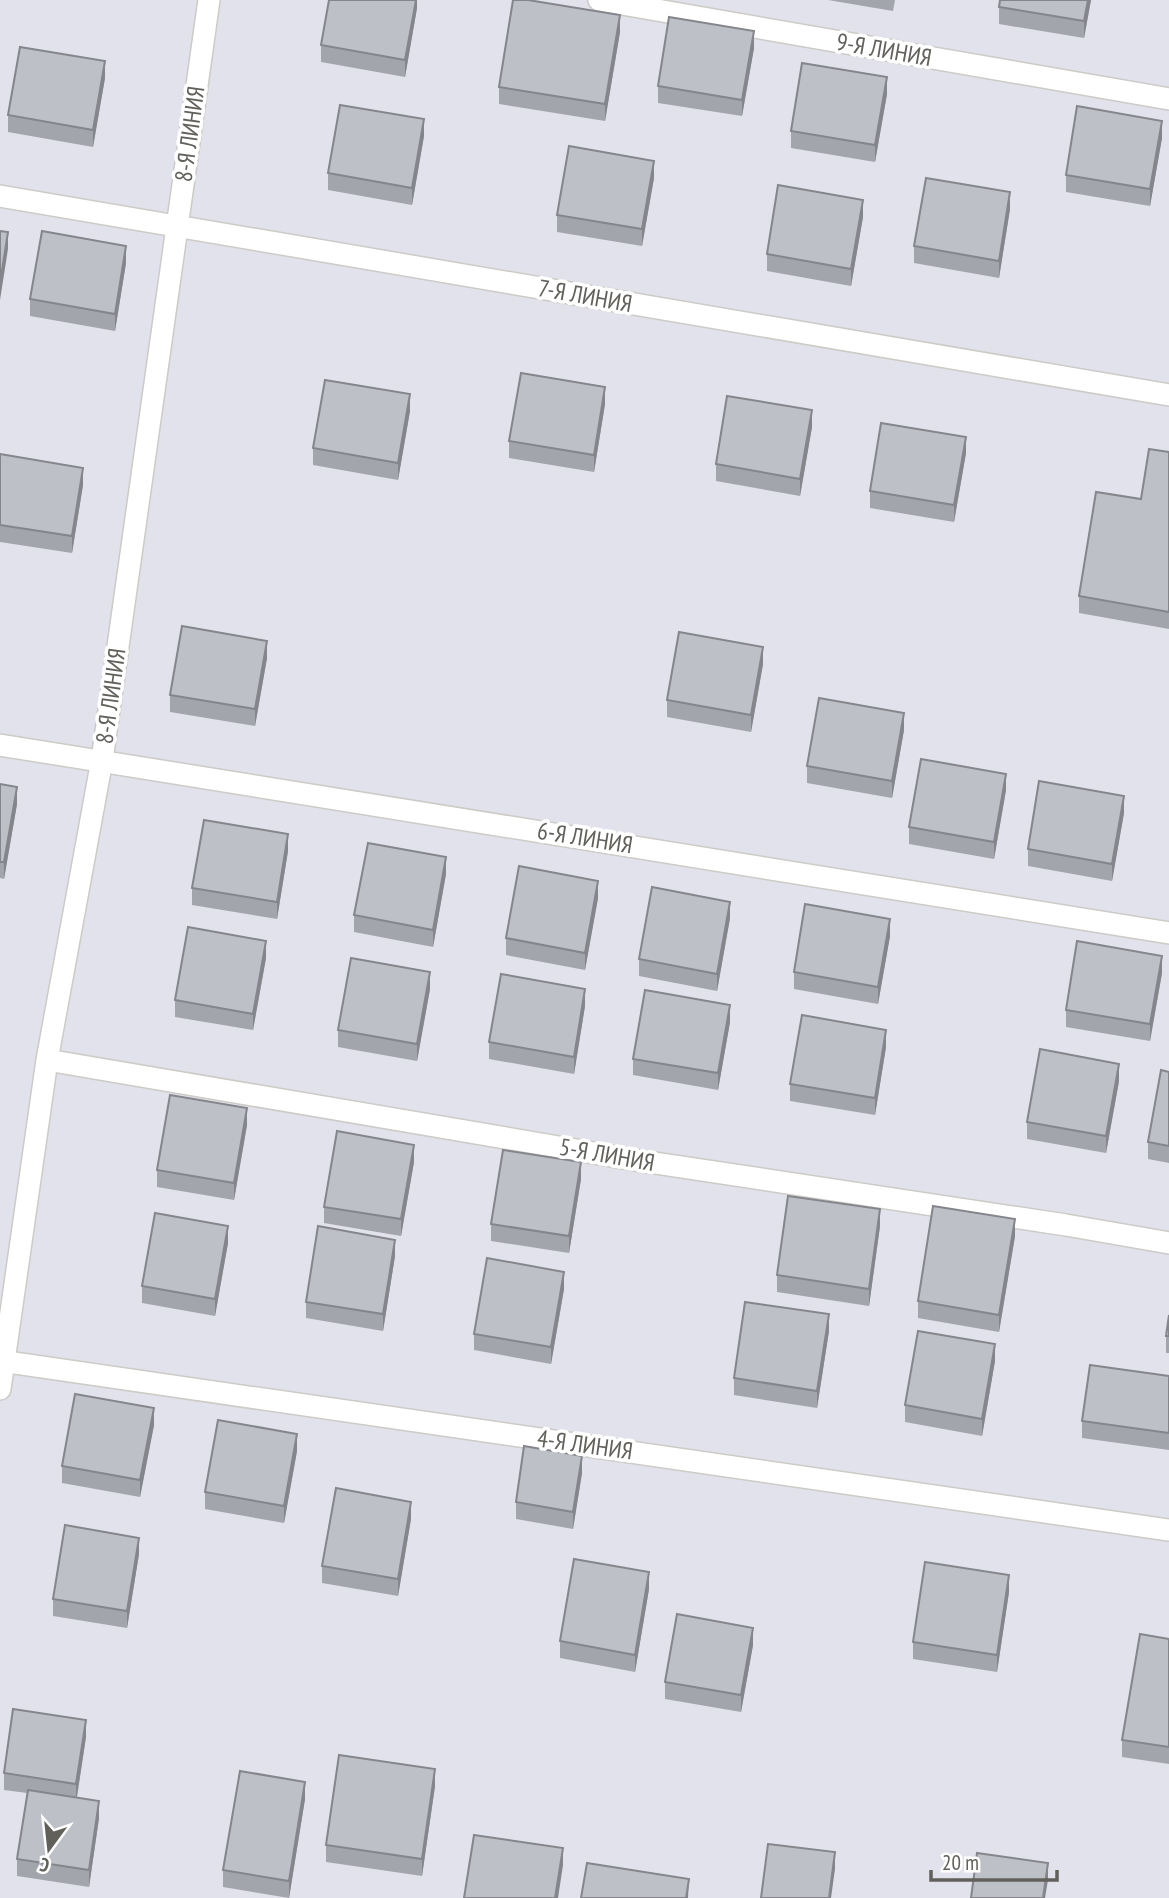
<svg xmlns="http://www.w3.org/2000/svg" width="1169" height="1898" font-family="'PT Sans Narrow',sans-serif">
<rect width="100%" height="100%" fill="#e2e2ed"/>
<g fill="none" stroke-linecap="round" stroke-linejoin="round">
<g stroke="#cccbc5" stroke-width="24">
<path id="minor" d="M 599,0 L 1169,99
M 0,196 L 1169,395
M 0,745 L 1169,933
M 47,1060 L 635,1160 L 1066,1225 L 1169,1243
M 0,1361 L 1169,1530
M 0,1389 L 47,1060 L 102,760 L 209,0"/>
</g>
<use href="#minor" stroke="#fff" stroke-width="21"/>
</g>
<path fill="#a3a5ac" d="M 417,0 L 417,8 L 405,77 L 321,62 L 321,45 Z
M 828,0 L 895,0 L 893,11 Z
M 1091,0 L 1084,38 L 999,24 L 999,7 Z
M 620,32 L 605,121 L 499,104 L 499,87 Z
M 754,48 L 742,116 L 658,103 L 658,86 Z
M 105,78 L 93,147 L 8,132 L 8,115 Z
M 887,94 L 875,162 L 791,148 L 791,131 Z
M 424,136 L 412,205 L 328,190 L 328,173 Z
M 1162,138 L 1150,206 L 1066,192 L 1066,175 Z
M 654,178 L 642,246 L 557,232 L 557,215 Z
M 1010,209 L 999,278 L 914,263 L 914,246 Z
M 863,217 L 851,286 L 767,271 L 767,254 Z
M 126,263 L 115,331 L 30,316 L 30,299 Z
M 605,404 L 594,472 L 509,458 L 509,441 Z
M 410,411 L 398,480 L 313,465 L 313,448 Z
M 812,427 L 800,496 L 716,481 L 716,464 Z
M 1169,452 L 1169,629 L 1079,613 L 1079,596 L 1141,499 Z
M 966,453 L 954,522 L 870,508 L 870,491 Z
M 0,454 L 83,485 L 72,553 L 0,542 Z
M 267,658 L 255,726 L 170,712 L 170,695 Z
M 763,664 L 751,732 L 667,717 L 667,700 Z
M 904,730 L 892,798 L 807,783 L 807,766 Z
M 0,784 L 17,804 L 4,879 L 0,878 Z
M 1006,790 L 994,859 L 909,844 L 909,827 Z
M 1124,813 L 1112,881 L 1028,866 L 1028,849 Z
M 288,851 L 277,919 L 192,905 L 192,888 Z
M 446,874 L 433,947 L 354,932 L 354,915 Z
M 598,898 L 585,970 L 506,955 L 506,938 Z
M 730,918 L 717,991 L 639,976 L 639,959 Z
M 890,936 L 878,1004 L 794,989 L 794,972 Z
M 266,958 L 253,1030 L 175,1017 L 175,1000 Z
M 1162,973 L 1150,1041 L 1066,1027 L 1066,1010 Z
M 430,989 L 417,1061 L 338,1047 L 338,1030 Z
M 585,1006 L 574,1074 L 489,1059 L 489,1042 Z
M 730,1022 L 718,1090 L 633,1075 L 633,1059 Z
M 886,1047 L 875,1115 L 790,1101 L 790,1084 Z
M 1169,1072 L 1169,1163 L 1148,1159 L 1148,1142 Z
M 1119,1081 L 1106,1153 L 1027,1139 L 1027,1122 Z
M 247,1125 L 234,1200 L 157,1187 L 157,1170 Z
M 414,1162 L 401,1236 L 324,1223 L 324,1207 Z
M 581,1179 L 569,1253 L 491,1241 L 491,1224 Z
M 880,1226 L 869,1306 L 777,1292 L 777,1275 Z
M 1015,1236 L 999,1332 L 918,1318 L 918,1301 Z
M 228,1243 L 215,1316 L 142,1303 L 142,1286 Z
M 395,1256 L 383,1331 L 306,1318 L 306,1302 Z
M 564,1289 L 551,1364 L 474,1350 L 474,1334 Z
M 1169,1315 L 1169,1353 L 1166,1353 L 1166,1336 Z
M 829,1331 L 817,1408 L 734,1395 L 734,1378 Z
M 995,1361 L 982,1436 L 905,1422 L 905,1405 Z
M 1169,1376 L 1169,1450 L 1082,1438 L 1082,1421 Z
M 154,1425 L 140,1497 L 62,1483 L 62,1466 Z
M 297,1451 L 284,1523 L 205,1509 L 205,1492 Z
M 582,1473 L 573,1529 L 516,1519 L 516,1502 Z
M 411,1519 L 398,1596 L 322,1583 L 322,1566 Z
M 139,1554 L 127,1628 L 53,1616 L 53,1599 Z
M 649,1589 L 635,1672 L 560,1658 L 560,1641 Z
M 1009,1592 L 997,1672 L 913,1659 L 913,1642 Z
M 1169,1639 L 1169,1764 L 1122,1757 L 1122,1740 Z
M 753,1645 L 741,1712 L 665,1699 L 665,1682 Z
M 86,1737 L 77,1798 L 99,1818 L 89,1887 L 17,1876 L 17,1859 L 27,1793 L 4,1790 L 4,1773 Z
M 435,1786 L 422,1876 L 326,1862 L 326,1845 Z
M 305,1799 L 289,1898 L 223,1887 L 223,1870 Z"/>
<path fill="#85868c" d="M 416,0 L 417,0 L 417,8 L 405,77 L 405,60 Z
M 1088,0 L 1091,0 L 1084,38 L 1084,21 Z
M 620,15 L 620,32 L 605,121 L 605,104 Z
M 754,31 L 754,48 L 742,116 L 742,100 Z
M 105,61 L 105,78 L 93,147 L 93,130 Z
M 887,77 L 887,94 L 875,162 L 875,145 Z
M 424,119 L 424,136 L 412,205 L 412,188 Z
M 1162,121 L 1162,138 L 1150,206 L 1150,189 Z
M 654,161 L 654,178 L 642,246 L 642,229 Z
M 1010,192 L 1010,209 L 999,278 L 999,261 Z
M 863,200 L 863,217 L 851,286 L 851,269 Z
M 8,232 L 8,249 L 0,300 L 0,283 Z
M 126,246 L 126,263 L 115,331 L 115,314 Z
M 605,387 L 605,404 L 594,472 L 594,455 Z
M 410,394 L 410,411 L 398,480 L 398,463 Z
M 812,410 L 812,427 L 800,496 L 800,479 Z
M 966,437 L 966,453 L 954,522 L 954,505 Z
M 83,468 L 83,485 L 72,553 L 72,536 Z
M 267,641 L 267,658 L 255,726 L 255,709 Z
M 763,647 L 763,664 L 751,732 L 751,715 Z
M 904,713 L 904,730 L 892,798 L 892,781 Z
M 1006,774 L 1006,790 L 994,859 L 994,842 Z
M 17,787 L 17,804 L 4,879 L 4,862 Z
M 1124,796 L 1124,813 L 1112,881 L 1112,864 Z
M 288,834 L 288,851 L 277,919 L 277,902 Z
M 446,857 L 446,874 L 433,947 L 433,930 Z
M 598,881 L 598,898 L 585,970 L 585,953 Z
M 730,902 L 730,918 L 717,991 L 717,974 Z
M 890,919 L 890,936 L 878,1004 L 878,987 Z
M 266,941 L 266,958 L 253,1030 L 253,1014 Z
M 1162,956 L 1162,973 L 1150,1041 L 1150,1024 Z
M 430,972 L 430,989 L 417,1061 L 417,1044 Z
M 585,989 L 585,1006 L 574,1074 L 574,1057 Z
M 730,1005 L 730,1022 L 718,1090 L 718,1073 Z
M 886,1030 L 886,1047 L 875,1115 L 875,1098 Z
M 1119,1064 L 1119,1081 L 1106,1153 L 1106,1136 Z
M 247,1108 L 247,1125 L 234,1200 L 234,1183 Z
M 414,1145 L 414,1162 L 401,1236 L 401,1219 Z
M 581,1162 L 581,1179 L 569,1253 L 569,1236 Z
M 880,1209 L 880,1226 L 869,1306 L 869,1289 Z
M 1015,1219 L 1015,1236 L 999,1332 L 999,1315 Z
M 228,1226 L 228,1243 L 215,1316 L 215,1299 Z
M 395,1240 L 395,1256 L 383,1331 L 383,1314 Z
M 564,1272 L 564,1289 L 551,1364 L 551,1347 Z
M 829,1314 L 829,1331 L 817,1408 L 817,1391 Z
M 995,1344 L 995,1361 L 982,1436 L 982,1419 Z
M 154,1408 L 154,1425 L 140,1497 L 140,1480 Z
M 297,1434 L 297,1451 L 284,1523 L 284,1506 Z
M 582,1456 L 582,1473 L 573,1529 L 573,1512 Z
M 411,1502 L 411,1519 L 398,1596 L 398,1579 Z
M 139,1538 L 139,1554 L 127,1628 L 127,1611 Z
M 649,1572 L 649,1589 L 635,1672 L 635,1655 Z
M 1009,1575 L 1009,1592 L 997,1672 L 997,1655 Z
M 753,1628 L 753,1645 L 741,1712 L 741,1695 Z
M 86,1720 L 86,1737 L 76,1801 L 76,1784 Z
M 435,1769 L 435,1786 L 422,1876 L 422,1859 Z
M 305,1782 L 305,1799 L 289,1898 L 289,1881 Z
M 99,1801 L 99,1818 L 89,1887 L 89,1870 Z
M 563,1848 L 563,1865 L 558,1898 L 555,1898 Z
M 835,1852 L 835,1869 L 831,1898 L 829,1898 Z
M 1048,1863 L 1048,1880 L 1045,1898 L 1043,1898 Z
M 689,1879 L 688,1898 L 686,1898 Z"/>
<path fill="#bec0c8" stroke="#85868c" stroke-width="2" d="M 329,0 L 416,0 L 405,60 L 321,45 Z
M 513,0 L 528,0 L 620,15 L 605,104 L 499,87 Z
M 1000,0 L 1088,0 L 1084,21 L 999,7 Z
M 669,17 L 754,31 L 742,100 L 658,86 Z
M 20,47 L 105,61 L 93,130 L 8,115 Z
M 802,63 L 887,77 L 875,145 L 791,131 Z
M 340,105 L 424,119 L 412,188 L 328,173 Z
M 1077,106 L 1162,121 L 1150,189 L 1066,175 Z
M 569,146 L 654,161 L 642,229 L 557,215 Z
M 926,178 L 1010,192 L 999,261 L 914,246 Z
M 778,185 L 863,200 L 851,269 L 767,254 Z
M 0,231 L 8,232 L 0,283 Z
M 42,231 L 126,246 L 115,314 L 30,299 Z
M 521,373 L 605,387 L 594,455 L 509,441 Z
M 325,380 L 410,394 L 398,463 L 313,448 Z
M 727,396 L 812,410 L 800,479 L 716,464 Z
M 881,423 L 966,437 L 954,505 L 870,491 Z
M 1149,449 L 1169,452 L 1169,612 L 1079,596 L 1096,492 L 1141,499 Z
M 0,454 L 83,468 L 72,536 L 0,525 Z
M 182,626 L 267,641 L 255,709 L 170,695 Z
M 679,632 L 763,647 L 751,715 L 667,700 Z
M 819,698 L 904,713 L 892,781 L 807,766 Z
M 921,759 L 1006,774 L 994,842 L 909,827 Z
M 1039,781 L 1124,796 L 1112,864 L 1028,849 Z
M 0,784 L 17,787 L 4,862 L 0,862 Z
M 204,820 L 288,834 L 277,902 L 192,888 Z
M 368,843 L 446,857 L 433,930 L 354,915 Z
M 519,866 L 598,881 L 585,953 L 506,938 Z
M 652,887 L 730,902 L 717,974 L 639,959 Z
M 805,904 L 890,919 L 878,987 L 794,972 Z
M 188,927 L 266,941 L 253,1014 L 175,1000 Z
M 1077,941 L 1162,956 L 1150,1024 L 1066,1010 Z
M 351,958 L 430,972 L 417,1044 L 338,1030 Z
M 501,974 L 585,989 L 574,1057 L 489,1042 Z
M 645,990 L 730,1005 L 718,1073 L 633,1059 Z
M 802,1015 L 886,1030 L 875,1098 L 790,1084 Z
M 1040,1049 L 1119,1064 L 1106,1136 L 1027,1122 Z
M 1161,1070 L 1169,1072 L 1169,1146 L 1148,1142 Z
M 170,1095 L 247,1108 L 234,1183 L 157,1170 Z
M 337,1131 L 414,1145 L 401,1219 L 324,1207 Z
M 503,1150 L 581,1162 L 569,1236 L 491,1224 Z
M 788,1196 L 880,1209 L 869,1289 L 777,1275 Z
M 933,1206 L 1015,1219 L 999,1315 L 918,1301 Z
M 155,1213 L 228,1226 L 215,1299 L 142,1286 Z
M 318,1226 L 395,1240 L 383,1314 L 306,1302 Z
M 487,1258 L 564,1272 L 551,1347 L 474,1334 Z
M 745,1302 L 829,1314 L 817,1391 L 734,1378 Z
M 1169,1315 L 1169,1336 L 1166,1336 Z
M 918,1331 L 995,1344 L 982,1419 L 905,1405 Z
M 1090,1365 L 1169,1376 L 1169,1433 L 1082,1421 Z
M 75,1394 L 154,1408 L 140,1480 L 62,1466 Z
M 218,1420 L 297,1434 L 284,1506 L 205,1492 Z
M 524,1446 L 582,1456 L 573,1512 L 516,1502 Z
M 336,1488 L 411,1502 L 398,1579 L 322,1566 Z
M 65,1525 L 139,1538 L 127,1611 L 53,1599 Z
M 574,1559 L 649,1572 L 635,1655 L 560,1641 Z
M 925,1562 L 1009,1575 L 997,1655 L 913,1642 Z
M 677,1614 L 753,1628 L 741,1695 L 665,1682 Z
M 1140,1634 L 1169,1639 L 1169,1747 L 1122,1740 Z
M 13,1709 L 86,1720 L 76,1784 L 4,1773 Z
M 339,1755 L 435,1769 L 422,1859 L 326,1845 Z
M 240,1771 L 305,1782 L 289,1881 L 223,1870 Z
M 28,1790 L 99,1801 L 89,1870 L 17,1859 Z
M 474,1835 L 563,1848 L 555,1898 L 464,1898 Z
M 768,1844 L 835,1852 L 829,1898 L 761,1898 Z
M 977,1853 L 1048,1863 L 1043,1898 L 971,1898 Z
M 587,1863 L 689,1879 L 686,1898 L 581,1898 Z"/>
<g text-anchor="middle" stroke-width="7" stroke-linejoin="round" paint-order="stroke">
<g font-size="24" fill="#62605a" stroke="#fff">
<text transform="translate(884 50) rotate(10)" y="8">9-Я ЛИНИЯ</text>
<text transform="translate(190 134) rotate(-82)" y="8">8-Я ЛИНИЯ</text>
<text transform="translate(585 296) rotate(10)" y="8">7-Я ЛИНИЯ</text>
<text transform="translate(111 696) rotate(-82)" y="8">8-Я ЛИНИЯ</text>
<text transform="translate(585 838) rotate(9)" y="8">6-Я ЛИНИЯ</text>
<text transform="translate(607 1155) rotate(10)" y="8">5-Я ЛИНИЯ</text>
<text transform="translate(585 1445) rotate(8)" y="8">4-Я ЛИНИЯ</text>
</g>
</g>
<g transform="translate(49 1849) rotate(195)" stroke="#ffffff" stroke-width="5" paint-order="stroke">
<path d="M0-5L12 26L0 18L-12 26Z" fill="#62605a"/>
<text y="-10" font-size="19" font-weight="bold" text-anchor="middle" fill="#62605a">С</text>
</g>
<path d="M931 1870v10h126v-10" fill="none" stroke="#62605a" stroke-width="3.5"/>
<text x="942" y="1870" font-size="21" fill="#62605a" stroke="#ffffff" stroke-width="5" paint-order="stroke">20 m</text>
</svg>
